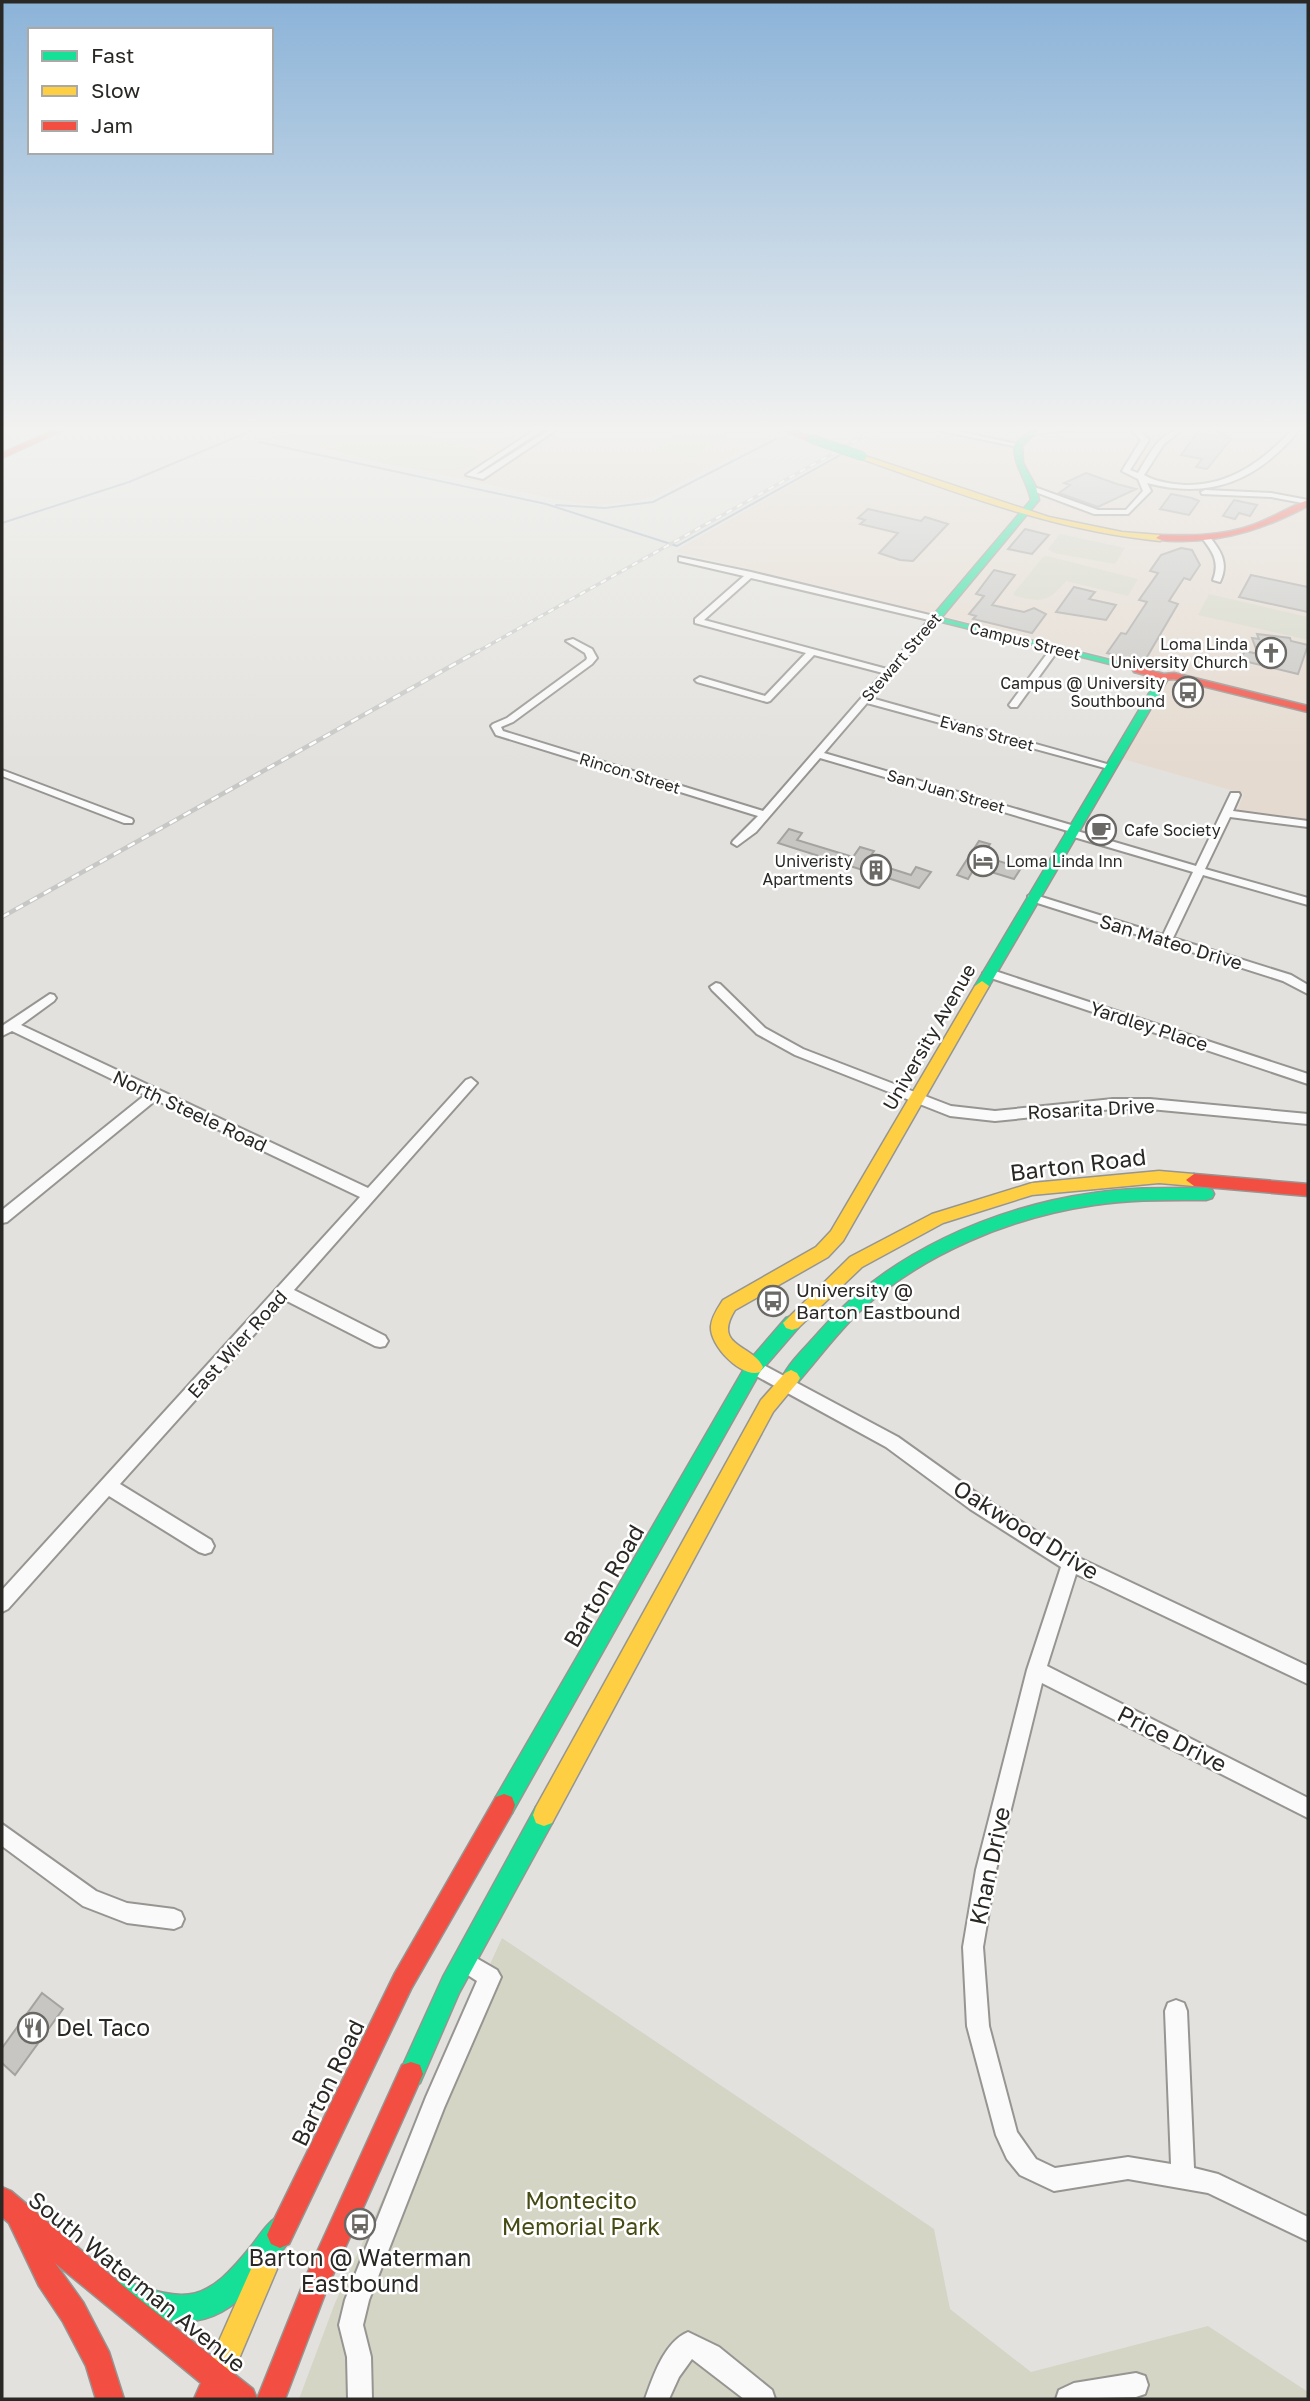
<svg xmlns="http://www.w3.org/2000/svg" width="1310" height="2401" font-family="'Golos Text',sans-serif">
<rect width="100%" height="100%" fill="#e2e1dd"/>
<path fill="#e5dacf" d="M 278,430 L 773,430 L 746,449 L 654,496 L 633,502 L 593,505 L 555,499 L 266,437 Z
M 886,430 L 1308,430 L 1308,820 L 1237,810 L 1244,794 L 1123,759 L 1171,672 L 676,551 Z"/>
<path fill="#d4d5c5" d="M 286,430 L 348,430 L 343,437 C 378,420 433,440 469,448 L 476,452 L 479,458 C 464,487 368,460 343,452 L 337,448 L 339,439 L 327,446 L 282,436 L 280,433 Z
M 683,430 L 734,430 L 692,458 L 654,449 Z
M 1060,534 L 1125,548 L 1115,564 L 1054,553 L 1048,549 Z
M 1047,556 L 1138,579 L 1128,596 L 1066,581 C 1048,603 1042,602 1015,596 L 1013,594 L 1043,557 Z
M 1209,594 L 1308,617 L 1308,640 L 1198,615 Z
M 502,1938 L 934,2229 L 950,2309 L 1031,2372 L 1208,2326 L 1308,2392 L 1308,2399 L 299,2399 L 335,2303 Z"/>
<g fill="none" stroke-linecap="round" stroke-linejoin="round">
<path stroke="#a1b1c1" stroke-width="2" d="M 259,442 L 546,504 L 677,546 L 842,454
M 556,505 L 605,508 L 653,502 L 776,439
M 2,523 L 129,482 L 253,430"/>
</g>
<path fill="#c7c6c3" stroke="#a4a3a0" stroke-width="2" d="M 1209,430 L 1216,430 L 1231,439 L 1207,469 L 1196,467 L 1202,459 L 1181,455 L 1198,432 L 1206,434 Z
M 1086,473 L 1117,484 L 1136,489 L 1098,507 L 1059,493 L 1070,485 L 1064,483 Z
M 1171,494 L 1192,498 L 1199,501 L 1189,515 L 1160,509 Z
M 1234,500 L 1257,505 L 1250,516 L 1239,513 L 1235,519 L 1223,516 Z
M 868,509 L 921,521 L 925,517 L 948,524 L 913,561 L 900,560 L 879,553 L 898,533 L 860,524 L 865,520 L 858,518 Z
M 1025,529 L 1049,535 L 1032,554 L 1008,549 Z
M 1181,548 L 1192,550 L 1200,565 L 1190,580 L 1184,578 L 1169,601 L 1178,604 L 1144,662 L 1107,653 L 1121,633 L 1126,634 L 1147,602 L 1139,600 L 1158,573 L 1150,571 L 1161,555 Z
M 994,570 L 1015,575 L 992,605 L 1024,612 L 1034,608 L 1046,614 L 1032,633 L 973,619 L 976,616 L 969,614 L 984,596 L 976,594 Z
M 1251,575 L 1308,587 L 1308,612 L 1239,597 Z
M 1074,587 L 1095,592 L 1089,599 L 1116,605 L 1106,620 L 1056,612 Z
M 1257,634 L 1290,638 L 1291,641 L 1308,645 L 1298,674 L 1240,660 L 1245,651 L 1258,654 L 1252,638 L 1259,639 Z
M 789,829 L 802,833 L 797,840 L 853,857 L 860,847 L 874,851 L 867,861 L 911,875 L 916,867 L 931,872 L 919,888 L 778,843 Z
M 979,841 L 990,844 L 982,856 L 1021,868 L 1014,879 L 975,867 L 968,879 L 957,875 Z
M 42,1993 L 63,2009 L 15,2075 L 2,2063 L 2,2048 Z"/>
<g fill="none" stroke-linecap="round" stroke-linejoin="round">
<g stroke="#969592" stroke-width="4">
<path id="street" d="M 535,430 L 542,430 L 476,474 L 481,473 L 549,430 L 556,430 L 483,479 L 466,475 Z
M 938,430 L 951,430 L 1022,445 L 1018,447 Z
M 1034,430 L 1072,430 L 1032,434 L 1028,432 Z
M 1132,430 L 1139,430 L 1149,440 L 1130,470 L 1138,473 C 1148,457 1160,430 1182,430 L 1164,444 L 1144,475 C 1156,482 1171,484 1185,485 C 1230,486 1263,461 1292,430 L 1299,430 C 1258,480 1211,500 1147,483 L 1151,491 L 1128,514 L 1094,514 L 1030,490 L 1037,488 L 1098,510 L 1126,510 L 1143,491 L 1138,479 L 1122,471 L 1141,440 Z
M 1205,490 L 1271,493 L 1308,500 L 1308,504 L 1271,497 L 1202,494 L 1201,492 Z
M 1203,536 L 1209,536 C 1221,551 1229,563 1220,582 L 1213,580 C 1220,562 1213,552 1202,538 Z
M 679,557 L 751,572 L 938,617 L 938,621 L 871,698 L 1114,766 L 1105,768 L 867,703 L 824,753 L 1078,827 L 1079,829 L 1077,831 L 1196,866 L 1231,793 L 1239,793 L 1240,795 L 1233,811 L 1308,821 L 1308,827 L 1230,817 L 1205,869 L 1308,898 L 1308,905 L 1203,875 L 1173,938 L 1291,975 L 1308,985 L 1308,994 L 1283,981 L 1028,900 L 1028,896 L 1032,894 L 1163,935 L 1193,872 L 1067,835 L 1066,833 L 1068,831 L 820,758 L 756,832 L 737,846 L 732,843 L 733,841 L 758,816 L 496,735 L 491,726 L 493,724 L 507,718 L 586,660 L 587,658 L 585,653 L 566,641 L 573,639 L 592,649 L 597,658 L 592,664 L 513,722 L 501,727 L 503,731 L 763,811 L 883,673 L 814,655 L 770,701 L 767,702 L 697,682 L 695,680 L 700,677 L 765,696 L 806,653 L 695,623 L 695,619 L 744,576 L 679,561 ZM 751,578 L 929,620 L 887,669 L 704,620 Z
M 1052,647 L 1059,649 L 1017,707 L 1011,707 L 1009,705 Z
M 2,770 L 132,819 L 133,821 L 132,823 L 124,823 L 2,776 Z
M 989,969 L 1308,1074 L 1308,1084 L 985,976 L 983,973 Z
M 716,983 L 720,984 L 765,1028 L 803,1049 L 951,1106 L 995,1111 L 1113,1099 L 1150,1099 L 1308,1114 L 1308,1124 L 1150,1109 L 1113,1109 L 995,1121 L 950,1116 L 795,1055 L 757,1034 L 712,990 L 710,987 Z
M 50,994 L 54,995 L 56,998 L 54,1001 L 21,1025 L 368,1188 L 466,1080 L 471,1078 L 477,1083 L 294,1290 L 385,1336 L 388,1341 L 385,1346 L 380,1347 L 375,1346 L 285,1300 L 120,1484 L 211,1540 L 214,1546 L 211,1552 L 205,1554 L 199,1552 L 109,1496 L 8,1609 L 2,1612 L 2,1590 L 360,1197 L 156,1100 L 7,1222 L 2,1223 L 2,1210 L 145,1095 L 12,1031 L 2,1036 L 2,1026 Z
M 754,1360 L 898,1437 L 982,1497 L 1077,1557 L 1308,1666 L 1308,1684 L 1076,1574 L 1047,1666 L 1308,1798 L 1308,1818 L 1042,1683 L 996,1870 L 983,1947 L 989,2026 L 1017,2132 L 1036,2159 L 1055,2168 L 1128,2157 L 1171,2164 L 1165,2011 L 1168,2003 L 1176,2000 L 1184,2003 L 1187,2011 L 1194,2168 L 1218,2174 L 1308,2217 L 1308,2241 L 1208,2193 L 1128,2179 L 1054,2191 L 1020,2175 L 1007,2159 L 996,2135 L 967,2026 L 963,1947 L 976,1870 L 1027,1670 L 1061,1567 L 970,1509 L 886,1447 L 749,1372 L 746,1367 L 749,1362 Z
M 2,1824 L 96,1891 L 127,1903 L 174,1909 L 181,1912 L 184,1919 L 181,1926 L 174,1929 L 127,1923 L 83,1906 L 2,1846 Z
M 464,1951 L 497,1970 L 501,1977 L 444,2108 L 369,2300 L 363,2325 L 371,2357 L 372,2399 L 348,2399 L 347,2357 L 339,2325 L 345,2300 L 426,2097 L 477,1981 L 457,1968 L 454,1961 L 457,1954 Z
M 688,2332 L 719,2347 L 772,2390 L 775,2399 L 744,2399 L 692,2359 L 679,2377 L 669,2399 L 645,2399 C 653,2377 664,2342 688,2332 Z
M 1136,2373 L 1145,2376 L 1148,2385 L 1145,2394 L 1136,2397 L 1056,2399 L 1059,2390 L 1074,2383 Z"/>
</g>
<g stroke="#969592" stroke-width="3">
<path id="fast" d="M 1031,430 L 1039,430 L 1022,446 L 1023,463 L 1036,487 L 1039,500 L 941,618 L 1142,668 L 1142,672 L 930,619 L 1031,500 C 1026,477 1015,470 1014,445 Z
M 1160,675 L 1169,677 L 989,986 L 987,989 L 977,989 L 975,986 Z
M 1206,1188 L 1212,1190 L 1214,1194 L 1212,1198 L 1206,1200 C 1169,1200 1132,1199 1094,1205 C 1011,1217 922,1254 860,1311 C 837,1333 818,1359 797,1383 L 791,1386 L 785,1383 L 782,1378 C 790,1361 807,1346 819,1332 C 886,1254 993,1207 1094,1193 C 1131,1187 1169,1188 1206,1188 Z
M 792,1316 L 798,1318 L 801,1323 L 798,1328 L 760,1372 L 512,1813 L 504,1816 L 496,1813 L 493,1805 L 496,1797 L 748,1362 L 786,1318 Z
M 544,1804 L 552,1807 L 555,1815 L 552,1823 L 459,1993 L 420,2083 L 411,2086 L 402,2083 L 399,2074 L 443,1977 L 536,1807 Z
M 283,2214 L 292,2218 L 296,2227 C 289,2244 276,2258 265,2272 C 216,2334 178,2330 110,2302 L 107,2292 L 110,2282 L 120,2279 C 189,2305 206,2303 253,2244 C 262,2232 269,2220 283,2214 Z"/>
</g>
<g stroke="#969592" stroke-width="3">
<path id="slow" d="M 859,454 L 1049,517 L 1122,532 L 1160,535 L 1164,538 L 1160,541 C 1054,531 958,493 859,458 Z
M 982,981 L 989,986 L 843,1241 L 828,1257 L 735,1310 C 712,1347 752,1344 763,1367 L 760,1372 C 742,1379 709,1345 711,1326 C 712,1316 718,1308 723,1300 L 816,1247 L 831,1231 L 975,986 Z
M 1159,1171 L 1194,1174 L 1202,1180 L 1194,1186 L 1159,1183 L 1032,1195 L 943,1223 L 862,1267 L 798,1328 L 792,1330 L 786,1328 L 783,1323 L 850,1257 L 932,1214 L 1032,1183 Z
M 791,1370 L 797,1373 L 800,1378 L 797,1383 L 773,1412 L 552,1823 L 544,1826 L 536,1823 L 533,1815 L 536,1807 L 761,1400 L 785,1373 Z
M 264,2256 L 273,2260 L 277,2269 L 227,2387 L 217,2391 L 207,2387 L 203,2377 L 255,2260 Z"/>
</g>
<g stroke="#969592" stroke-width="3">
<path id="jam" d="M 54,430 L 64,430 L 2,458 L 2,453 Z
M 783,430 L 794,430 L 816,439 L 809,441 Z
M 1308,500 L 1308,506 C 1268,527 1228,541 1182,541 C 1173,541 1163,542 1156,538 L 1160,535 C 1191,536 1223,536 1253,525 C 1272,518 1289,507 1308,500 Z
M 1138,667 L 1164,674 L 1174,673 L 1308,706 L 1308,712 L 1174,679 L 1164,680 L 1134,672 L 1133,670 Z
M 1194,1174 L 1308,1184 L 1308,1196 L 1194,1186 L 1186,1180 Z
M 504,1794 L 512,1797 L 515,1805 L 512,1813 L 411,1989 L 289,2244 L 280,2248 L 271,2244 L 267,2235 L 271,2226 L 395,1973 L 496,1797 Z
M 411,2062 L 420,2065 L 423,2074 L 328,2286 L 285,2399 L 194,2399 L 201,2383 L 55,2263 L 83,2302 L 109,2352 L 124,2399 L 96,2399 L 86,2366 L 63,2322 L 39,2286 L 9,2223 L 2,2217 L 2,2187 L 11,2191 L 133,2294 L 253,2389 L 257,2399 L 308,2272 L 402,2065 Z"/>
</g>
<use href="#street" fill="#fbfafa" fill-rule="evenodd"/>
<use href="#fast" fill="#16e098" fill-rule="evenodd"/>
<use href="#slow" fill="#ffcf43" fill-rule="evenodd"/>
<use href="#jam" fill="#f24e42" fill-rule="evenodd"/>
<g stroke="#c7c7c5" stroke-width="3.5">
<path id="rail-far1" d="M 475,653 L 875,430"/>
</g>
<g stroke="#c7c7c5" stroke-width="4.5">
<path id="rail" d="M 2,917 L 478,651"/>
</g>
<use href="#rail-far1" stroke="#fff" stroke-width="2" stroke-dasharray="6" stroke-linecap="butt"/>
<use href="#rail" stroke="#fff" stroke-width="2.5" stroke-dasharray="8" stroke-linecap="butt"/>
<g stroke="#969592" stroke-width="10" stroke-linecap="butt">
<path id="fast-bridge" d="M 812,439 L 862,456"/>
</g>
<use href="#fast-bridge" stroke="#16e098" stroke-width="9"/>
</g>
<linearGradient id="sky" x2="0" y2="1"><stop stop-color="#8bb3d8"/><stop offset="0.56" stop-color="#f2f2f0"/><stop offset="1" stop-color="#f2f2f0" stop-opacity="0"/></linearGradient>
<rect width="1310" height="766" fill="url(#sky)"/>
<defs>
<g id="church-ring" transform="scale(1.575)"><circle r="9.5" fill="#fff" stroke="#6a6965" stroke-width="1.5"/><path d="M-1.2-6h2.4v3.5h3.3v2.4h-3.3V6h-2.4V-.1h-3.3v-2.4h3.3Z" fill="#6a6965"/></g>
<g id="bus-ring" transform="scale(1.575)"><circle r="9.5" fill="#fff" stroke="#6a6965" stroke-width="1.5"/><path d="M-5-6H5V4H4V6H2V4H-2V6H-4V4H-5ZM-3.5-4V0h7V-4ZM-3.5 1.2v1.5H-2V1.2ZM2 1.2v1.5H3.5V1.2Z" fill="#6a6965"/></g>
<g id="cafe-ring" transform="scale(1.575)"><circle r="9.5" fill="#fff" stroke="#6a6965" stroke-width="1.5"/><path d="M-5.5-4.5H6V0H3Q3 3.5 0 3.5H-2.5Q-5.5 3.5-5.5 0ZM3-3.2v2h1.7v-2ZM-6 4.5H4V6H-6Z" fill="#6a6965"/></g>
<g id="hotel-ring" transform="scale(1.575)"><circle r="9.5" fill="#fff" stroke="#6a6965" stroke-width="1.5"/><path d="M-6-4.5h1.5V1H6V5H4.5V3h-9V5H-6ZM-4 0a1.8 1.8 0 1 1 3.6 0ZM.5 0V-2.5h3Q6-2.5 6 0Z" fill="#6a6965"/></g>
<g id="building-ring" transform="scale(1.575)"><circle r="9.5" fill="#fff" stroke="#6a6965" stroke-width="1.5"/><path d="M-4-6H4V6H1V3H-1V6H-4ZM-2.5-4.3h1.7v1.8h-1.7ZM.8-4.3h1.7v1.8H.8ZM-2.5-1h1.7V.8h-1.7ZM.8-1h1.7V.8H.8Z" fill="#6a6965"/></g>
<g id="restaurant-ring" transform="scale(1.575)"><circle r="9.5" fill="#fff" stroke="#6a6965" stroke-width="1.5"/><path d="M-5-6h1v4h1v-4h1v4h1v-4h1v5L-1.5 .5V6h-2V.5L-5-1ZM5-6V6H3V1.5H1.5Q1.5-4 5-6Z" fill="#6a6965"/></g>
</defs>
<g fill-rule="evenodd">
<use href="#church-ring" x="1271" y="653"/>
<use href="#bus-ring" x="1188" y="692"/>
<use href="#cafe-ring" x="1101" y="830"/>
<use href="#hotel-ring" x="983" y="861"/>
<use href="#building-ring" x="876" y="870"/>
<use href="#bus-ring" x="773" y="1301"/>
<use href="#restaurant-ring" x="33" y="2028"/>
<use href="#bus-ring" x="360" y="2224"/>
</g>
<g text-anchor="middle" stroke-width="5" stroke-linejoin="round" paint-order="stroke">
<g font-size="16" fill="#292825" stroke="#fff">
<text transform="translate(1025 641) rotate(14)" y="6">Campus Street</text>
<text transform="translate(901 657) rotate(-49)" y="6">Stewart Street</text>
<text transform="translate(987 733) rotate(15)" y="6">Evans Street</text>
<text transform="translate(630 773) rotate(17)" y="6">Rincon Street</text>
<text transform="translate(946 791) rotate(16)" y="6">San Juan Street</text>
</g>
<g font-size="16" fill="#292825" stroke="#fff" text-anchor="end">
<text x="1248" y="650">Loma Linda<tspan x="1248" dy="18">University Church</tspan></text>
<text x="1165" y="689">Campus @ University<tspan x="1165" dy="18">Southbound</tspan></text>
<text x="1124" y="836" text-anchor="start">Cafe Society</text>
<text x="853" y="867">Univeristy<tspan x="853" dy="18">Apartments</tspan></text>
<text x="1006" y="867" text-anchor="start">Loma Linda Inn</text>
</g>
<g font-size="19" fill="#292825" stroke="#fff">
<text transform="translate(1171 942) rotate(17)" y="7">San Mateo Drive</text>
<text transform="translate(1149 1026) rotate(18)" y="7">Yardley Place</text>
<text transform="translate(929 1037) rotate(-60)" y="7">University Avenue</text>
<text transform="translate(1091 1109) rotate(-3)" y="7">Rosarita Drive</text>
<text transform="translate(190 1111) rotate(25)" y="7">North Steele Road</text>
<text transform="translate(237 1344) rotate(-48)" y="7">East Wier Road</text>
</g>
<g font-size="19" fill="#292825" stroke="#fff" text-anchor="start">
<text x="796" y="1297">University @<tspan x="796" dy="22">Barton Eastbound</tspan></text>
</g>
<g font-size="23" fill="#292825" stroke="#fff">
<text transform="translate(1078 1165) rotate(-7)" y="8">Barton Road</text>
<text transform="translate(1026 1530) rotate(32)" y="8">Oakwood Drive</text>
<text transform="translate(604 1586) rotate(-60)" y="8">Barton Road</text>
<text transform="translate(1172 1739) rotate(27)" y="8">Price Drive</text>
<text transform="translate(990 1866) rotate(-78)" y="8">Khan Drive</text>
<text transform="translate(328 2083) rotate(-64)" y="8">Barton Road</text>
<text transform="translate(137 2282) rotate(39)" y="8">South Waterman Avenue</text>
</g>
<g font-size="23" fill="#292825" stroke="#fff" text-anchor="start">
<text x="56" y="2036">Del Taco</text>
<text x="360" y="2266" text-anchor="middle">Barton @ Waterman<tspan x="360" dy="26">Eastbound</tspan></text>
</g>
<g font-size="23" fill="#464b14" stroke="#fff">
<text x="581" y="2209">Montecito<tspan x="581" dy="26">Memorial Park</tspan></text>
</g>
</g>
<rect width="1310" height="2401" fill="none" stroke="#292825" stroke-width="7"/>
<rect x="28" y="28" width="245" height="126" fill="#ffffff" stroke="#a9a9a8" stroke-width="2"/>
<rect x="42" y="51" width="35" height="10" fill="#16e098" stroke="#a9a9a8" stroke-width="2"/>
<text x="91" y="63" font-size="21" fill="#292825">Fast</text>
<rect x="42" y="86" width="35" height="10" fill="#ffcf43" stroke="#a9a9a8" stroke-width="2"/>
<text x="91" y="98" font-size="21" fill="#292825">Slow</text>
<rect x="42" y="121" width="35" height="10" fill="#f24e42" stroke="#a9a9a8" stroke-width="2"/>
<text x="91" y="133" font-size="21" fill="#292825">Jam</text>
</svg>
